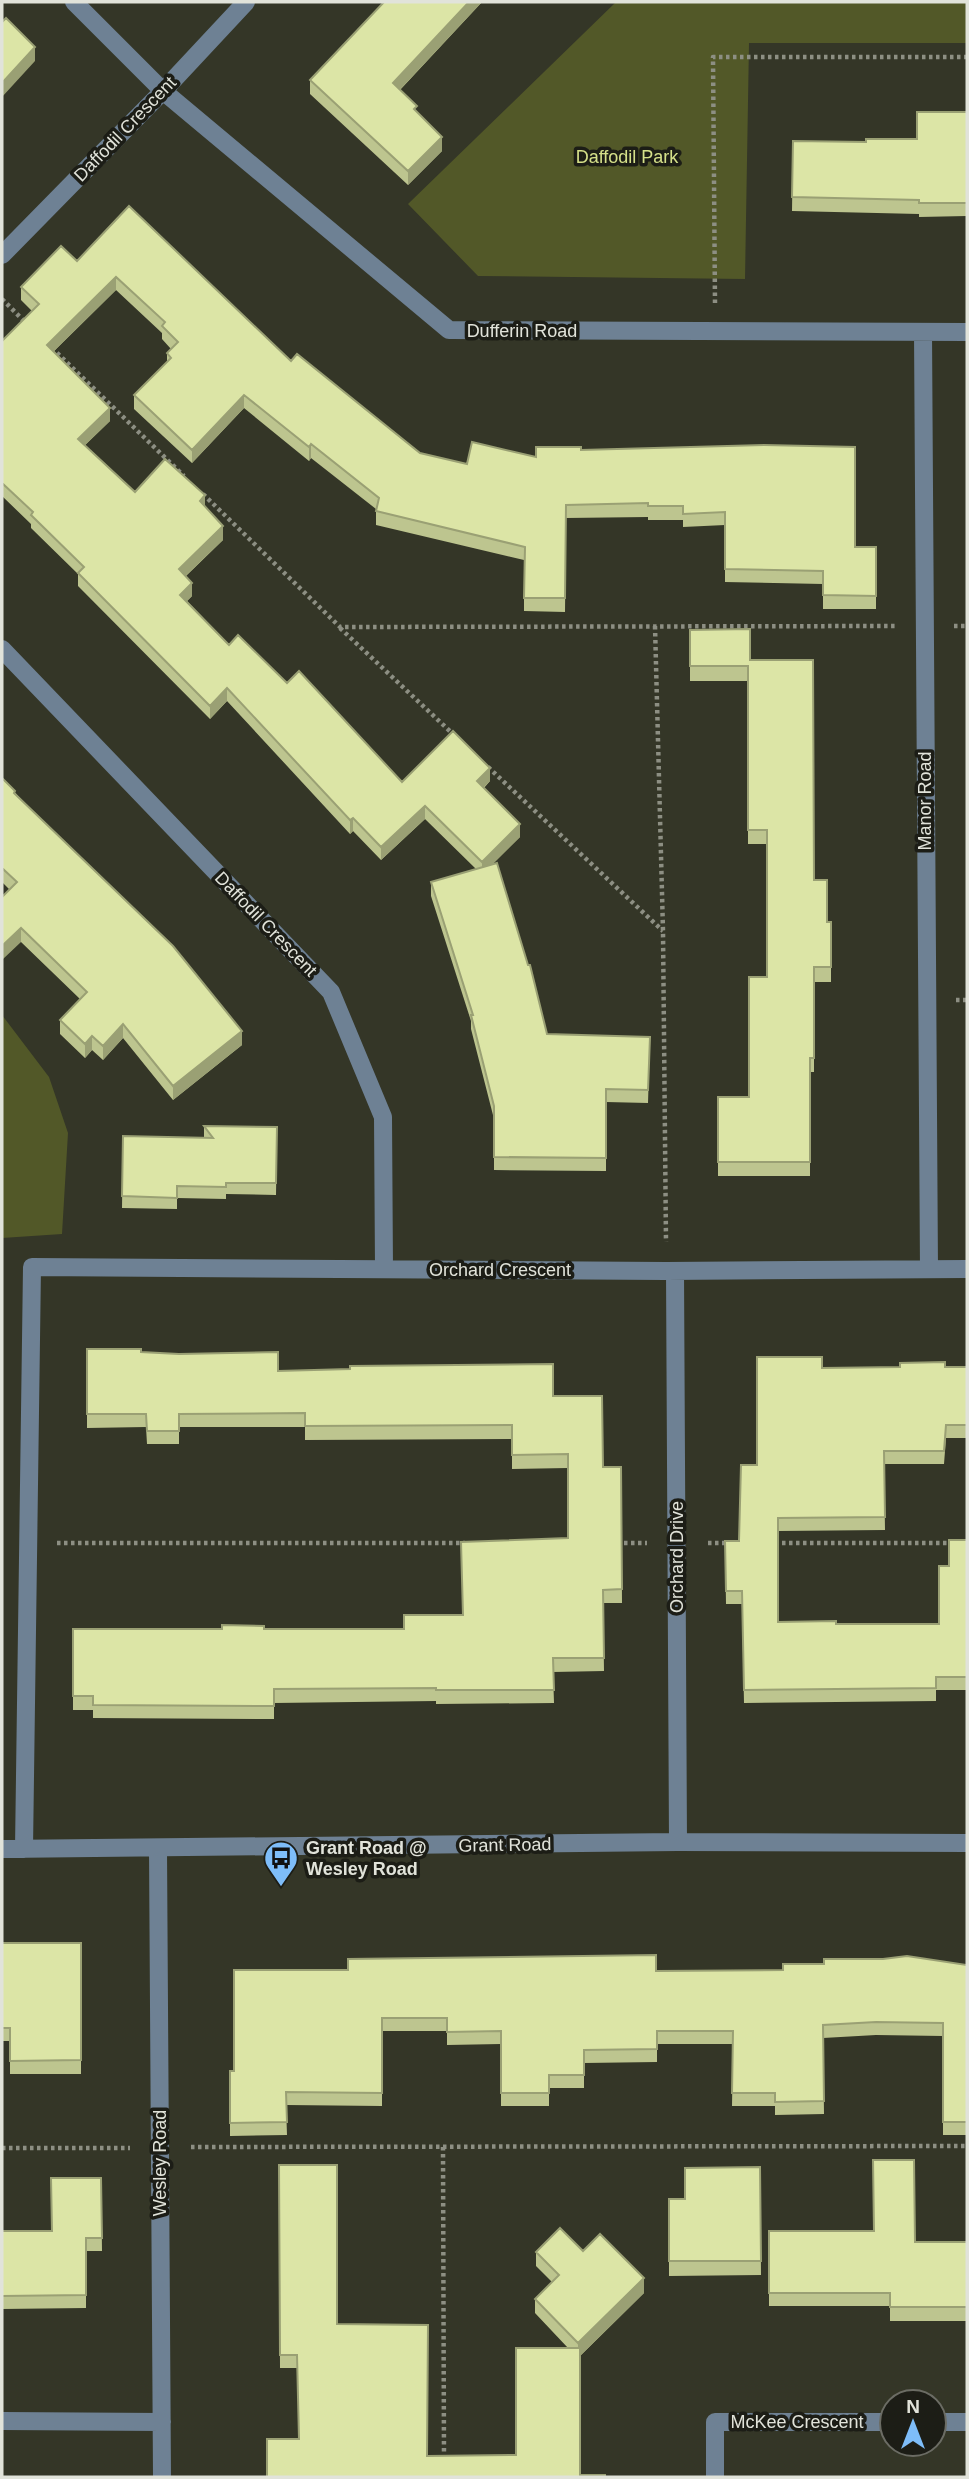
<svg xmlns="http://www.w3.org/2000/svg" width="969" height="2479" font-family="Helvetica,sans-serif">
<rect width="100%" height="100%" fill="#343627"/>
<path fill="#525828" d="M 616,2 L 967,2 L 967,43 L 749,43 L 745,279 L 478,276 L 408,204 Z
M 2,1015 L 49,1077 L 68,1133 L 62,1234 L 2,1238 Z"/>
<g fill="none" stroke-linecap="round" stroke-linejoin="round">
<path stroke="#8d8f83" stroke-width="4.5" stroke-dasharray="3.5 3.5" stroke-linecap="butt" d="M 2,299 L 26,323
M 715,303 L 713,57 L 967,57
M 52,348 L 184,476
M 203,494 L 340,627 L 896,626
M 655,626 L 663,931 L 666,1242
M 954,626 L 967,626
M 340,628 L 454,735
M 488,767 L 663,931
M 956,1000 L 967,1000
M 57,1543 L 465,1543
M 617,1543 L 647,1543
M 708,1543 L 731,1543
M 775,1543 L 955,1543
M 191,2147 L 967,2146
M 443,2147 L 444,2459
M 2,2148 L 130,2148"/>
<path stroke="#6e8194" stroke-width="18" d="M 74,2 L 163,91 L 449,330 L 967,332
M 2,255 L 163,91 L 246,2
M 923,332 L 929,1269
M 2,649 L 331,992 L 383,1117 L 384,1269
M 675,1271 L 678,1842
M 2,1849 L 678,1842 L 967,1843
M 24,1849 L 32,1267 L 666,1271 L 967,1269
M 158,1849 L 162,2477
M 2,2421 L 162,2422
M 934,2422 L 967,2422
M 715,2477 L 715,2422 L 892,2422"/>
</g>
<path fill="#bdc58f" d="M 384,2 L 482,2 L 400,90 L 417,112 L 442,151 L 408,185 L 310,94 L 310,80 Z
M 967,112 L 967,216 L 919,217 L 919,214 L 792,211 L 793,141 L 866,142 L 917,139 Z
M 129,206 L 291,361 L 420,453 L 467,464 L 536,457 L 581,450 L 855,547 L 876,547 L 876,609 L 823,609 L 823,584 L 725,582 L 725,525 L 683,527 L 683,520 L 648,520 L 648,517 L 566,518 L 565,612 L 524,611 L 524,560 L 376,525 L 376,509 L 311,458 L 309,461 L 244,408 L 192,463 L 134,409 L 134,395 L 167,362 L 167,353 L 171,349 L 162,339 L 162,333 L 116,290 L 54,351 L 110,421 L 85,445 L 135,492 L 205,507 L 223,540 L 186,576 L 192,596 L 187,601 L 229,645 L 287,683 L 402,782 L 490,781 L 484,788 L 520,837 L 492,864 L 547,1034 L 650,1037 L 648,1103 L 606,1102 L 606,1171 L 494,1170 L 494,1119 L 471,1029 L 471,1021 L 431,896 L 431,882 L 476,869 L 425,819 L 381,860 L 353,831 L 350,834 L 227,701 L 210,719 L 78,586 L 78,574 L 31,528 L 31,524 L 2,496 L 2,341 L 32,311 L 21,300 L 21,287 L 77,261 Z
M 690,630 L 750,660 L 814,880 L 827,922 L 831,922 L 831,982 L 814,982 L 814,1072 L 810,1072 L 810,1176 L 718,1176 L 718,1097 L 749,1097 L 767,977 L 767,844 L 748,844 L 748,681 L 690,681 Z
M 2,778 L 242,1045 L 173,1100 L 123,1038 L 103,1060 L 92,1050 L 85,1058 L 60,1034 L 60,1020 L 80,999 L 21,942 L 9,889 L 2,882 Z
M 204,1126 L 277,1127 L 276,1195 L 226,1194 L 226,1199 L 177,1198 L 177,1209 L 122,1208 L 123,1136 L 204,1138 Z
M 87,1349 L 141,1352 L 278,1371 L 553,1396 L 603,1467 L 621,1467 L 622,1603 L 603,1603 L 604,1671 L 553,1672 L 554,1703 L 436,1704 L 436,1701 L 274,1703 L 274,1719 L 93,1718 L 93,1710 L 73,1710 L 73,1629 L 404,1629 L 463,1615 L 568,1538 L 568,1468 L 512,1469 L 512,1439 L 305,1440 L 305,1427 L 179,1427 L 179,1444 L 147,1444 L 146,1427 L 87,1428 Z
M 967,1367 L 967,1438 L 946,1438 L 944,1464 L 884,1464 L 885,1530 L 778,1531 L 778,1622 L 836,1624 L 939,1624 L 949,1566 L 967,1540 L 967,1690 L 936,1690 L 936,1701 L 744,1703 L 742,1604 L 726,1604 L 725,1541 L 739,1541 L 757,1465 L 822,1368 Z
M 2,1943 L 81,1943 L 81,2074 L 10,2074 L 10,2041 L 2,2041 Z
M 967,1965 L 967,2135 L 943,2135 L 943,2036 L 876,2035 L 823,2038 L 824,2114 L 775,2115 L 775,2106 L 732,2106 L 733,2044 L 657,2044 L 657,2062 L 584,2063 L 584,2088 L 549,2088 L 549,2106 L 501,2106 L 501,2044 L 447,2045 L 447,2031 L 382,2031 L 382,2106 L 286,2105 L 287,2135 L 230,2136 L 230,2071 L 234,2071 L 234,1970 L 656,1971 L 783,1970 Z
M 279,2165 L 337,2324 L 427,2456 L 516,2455 L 568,2348 L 535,2313 L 535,2299 L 552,2282 L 536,2266 L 536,2252 L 583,2251 L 644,2293 L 580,2356 L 580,2475 L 267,2477 L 299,2439 L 297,2368 L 280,2368 Z
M 760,2167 L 761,2275 L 669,2276 L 669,2199 L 685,2199 Z
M 101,2178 L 102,2251 L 86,2251 L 86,2308 L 2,2309 L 2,2231 L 52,2231 Z
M 769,2231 L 915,2242 L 967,2242 L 967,2321 L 890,2321 L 890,2306 L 769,2306 Z"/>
<path fill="#9aa074" d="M 469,2 L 482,2 L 393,97 L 393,83 Z
M 35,47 L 35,61 L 2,97 L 2,83 Z
M 442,137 L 442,151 L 408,185 L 408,171 Z
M 116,277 L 116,290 L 47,358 L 47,345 Z
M 244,395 L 244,408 L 192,463 L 192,450 Z
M 110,408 L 110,421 L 78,452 L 78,439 Z
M 311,444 L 311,458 L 309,461 L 309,447 Z
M 205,495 L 205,508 L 200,501 Z
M 223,526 L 223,540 L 179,582 L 179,569 Z
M 192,583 L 192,596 L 180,608 L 180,595 Z
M 227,688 L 227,701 L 210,719 L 210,706 Z
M 490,768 L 490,781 L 477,794 L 477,781 Z
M 425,806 L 425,819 L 381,860 L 381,847 Z
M 353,818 L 353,831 L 350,834 L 350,820 Z
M 520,824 L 520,837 L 482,875 L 482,862 Z
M 21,928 L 21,942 L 2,960 L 2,946 Z
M 123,1024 L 123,1038 L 103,1060 L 103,1046 Z
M 242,1031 L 242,1045 L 173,1100 L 173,1086 Z
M 92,1036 L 92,1050 L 85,1058 L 85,1044 Z
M 644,2278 L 644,2293 L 578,2358 L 578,2343 Z"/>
<path fill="#dce5a6" stroke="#9aa074" stroke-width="2" d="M 384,2 L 469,2 L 393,83 L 417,106 L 414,109 L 442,137 L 408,171 L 310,80 Z
M 6,18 L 35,47 L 2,83 L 2,22 Z
M 917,112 L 967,112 L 967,203 L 919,203 L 919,200 L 792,197 L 793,141 L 866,142 L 866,139 L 917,139 Z
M 129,206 L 291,361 L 297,354 L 420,453 L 467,464 L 472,442 L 536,457 L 536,447 L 581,447 L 581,450 L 764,445 L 855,447 L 855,547 L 876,547 L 876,596 L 823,595 L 823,571 L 725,569 L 725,512 L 683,514 L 683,506 L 648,506 L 648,503 L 566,505 L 565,598 L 524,598 L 525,547 L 376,511 L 379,498 L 311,444 L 309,447 L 244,395 L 192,450 L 134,395 L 171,358 L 167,353 L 178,342 L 162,326 L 165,322 L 116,277 L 47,345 L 110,408 L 78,439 L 135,492 L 165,459 L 205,495 L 200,501 L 223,526 L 179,569 L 192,583 L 180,595 L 229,645 L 238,635 L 287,683 L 299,671 L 402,782 L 453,731 L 490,768 L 477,781 L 520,824 L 482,862 L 425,806 L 381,847 L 353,818 L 350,820 L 227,688 L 210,706 L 78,573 L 84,567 L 31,515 L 33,512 L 2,483 L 2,341 L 39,304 L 21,287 L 61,246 L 77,261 Z
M 750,629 L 750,660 L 813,660 L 814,880 L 827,880 L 827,922 L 831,922 L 831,967 L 814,967 L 814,1058 L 810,1058 L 810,1162 L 718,1162 L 718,1097 L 749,1097 L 749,977 L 767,977 L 767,830 L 748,830 L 748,666 L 690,666 L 690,630 Z
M 2,778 L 15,791 L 14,793 L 173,946 L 242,1031 L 173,1086 L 123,1024 L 103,1046 L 92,1036 L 85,1044 L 60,1020 L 87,992 L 21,928 L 2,946 L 2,897 L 17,882 L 2,868 Z
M 497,863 L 528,965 L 530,965 L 547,1034 L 650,1037 L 648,1090 L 606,1089 L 606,1158 L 494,1157 L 494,1106 L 471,1015 L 473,1015 L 431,882 Z
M 204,1126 L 277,1127 L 276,1183 L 226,1183 L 226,1187 L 177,1186 L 177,1198 L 122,1196 L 123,1136 L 213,1138 Z
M 87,1349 L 141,1349 L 141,1352 L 179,1354 L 278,1352 L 278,1371 L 350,1369 L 350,1366 L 553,1364 L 553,1396 L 602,1396 L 603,1467 L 621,1467 L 622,1589 L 603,1590 L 604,1658 L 553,1658 L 554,1690 L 436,1690 L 436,1688 L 274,1689 L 274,1706 L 93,1705 L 93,1696 L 73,1696 L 73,1629 L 222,1629 L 222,1625 L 264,1626 L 264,1629 L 404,1629 L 404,1615 L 463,1615 L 461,1542 L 568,1538 L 568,1454 L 512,1455 L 512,1425 L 305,1426 L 305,1413 L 179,1414 L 179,1431 L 147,1431 L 146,1414 L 87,1414 Z
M 757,1357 L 822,1357 L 822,1368 L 900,1367 L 900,1363 L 945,1362 L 945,1367 L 967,1367 L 967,1425 L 946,1425 L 944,1451 L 884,1451 L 885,1517 L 778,1518 L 778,1622 L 836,1621 L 836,1624 L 939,1624 L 939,1566 L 949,1566 L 949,1540 L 967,1540 L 967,1677 L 936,1677 L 936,1688 L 744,1690 L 742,1591 L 726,1591 L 725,1541 L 739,1541 L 741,1465 L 757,1465 Z
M 2,1943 L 81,1943 L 81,2060 L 10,2061 L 10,2028 L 2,2028 Z
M 656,1955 L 656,1971 L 783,1970 L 783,1964 L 824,1964 L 824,1959 L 883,1959 L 907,1956 L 967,1965 L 967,2122 L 943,2122 L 943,2023 L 876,2022 L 823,2025 L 824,2101 L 775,2102 L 775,2093 L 732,2093 L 733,2031 L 657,2031 L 657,2049 L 584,2050 L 584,2075 L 549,2075 L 549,2093 L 501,2093 L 501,2031 L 447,2032 L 447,2018 L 382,2018 L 382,2093 L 286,2092 L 287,2122 L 230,2123 L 230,2071 L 234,2071 L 234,1970 L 348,1970 L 348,1959 Z
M 873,2160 L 914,2160 L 915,2242 L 967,2242 L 967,2307 L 890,2307 L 890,2293 L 769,2293 L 769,2231 L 874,2231 Z
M 279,2165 L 337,2165 L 337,2324 L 428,2325 L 427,2456 L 516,2455 L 516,2348 L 580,2348 L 580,2475 L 605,2475 L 605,2477 L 267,2477 L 267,2439 L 299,2439 L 297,2355 L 280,2355 Z
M 760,2167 L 761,2261 L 669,2261 L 669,2199 L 685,2199 L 685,2168 Z
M 51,2178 L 101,2178 L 102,2238 L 86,2238 L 86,2295 L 2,2296 L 2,2231 L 52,2231 Z
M 560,2228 L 583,2251 L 600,2234 L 644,2278 L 578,2343 L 535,2299 L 559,2275 L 536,2252 Z"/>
<defs>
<g id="bus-pin" transform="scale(1.75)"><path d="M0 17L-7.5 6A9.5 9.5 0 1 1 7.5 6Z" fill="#7ebdf9" stroke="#1c1d16"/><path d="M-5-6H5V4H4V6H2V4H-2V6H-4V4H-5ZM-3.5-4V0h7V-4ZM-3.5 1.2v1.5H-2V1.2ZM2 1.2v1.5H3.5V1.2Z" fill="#111"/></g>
</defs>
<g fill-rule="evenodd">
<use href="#bus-pin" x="281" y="1858"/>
</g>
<g text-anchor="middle" stroke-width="7" stroke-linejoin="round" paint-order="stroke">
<g font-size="18" fill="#e1e3da" stroke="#1c1d16">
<text transform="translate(125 129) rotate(-46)" y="6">Daffodil Crescent</text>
<text x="522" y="337">Dufferin Road</text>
<text transform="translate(925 801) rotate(-90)" y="6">Manor Road</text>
<text transform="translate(266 924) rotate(46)" y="6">Daffodil Crescent</text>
<text x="500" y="1276">Orchard Crescent</text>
<text transform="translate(677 1557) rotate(-90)" y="6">Orchard Drive</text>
<text transform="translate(505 1845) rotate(-1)" y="6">Grant Road</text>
<text transform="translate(160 2163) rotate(-90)" y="6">Wesley Road</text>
<text x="797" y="2428">McKee Crescent</text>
</g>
<g font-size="18" fill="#d5e089" stroke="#1c1d16">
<text x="627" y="163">Daffodil Park</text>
</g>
<g font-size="18" font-weight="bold" fill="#e1e3da" stroke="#1c1d16" text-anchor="start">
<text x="306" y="1854">Grant Road @<tspan x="306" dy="21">Wesley Road</tspan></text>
</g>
</g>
<rect width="969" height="2479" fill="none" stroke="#e1e3da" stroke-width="7"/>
<g transform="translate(913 2423)"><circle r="33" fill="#1c1d16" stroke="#6b6c64" stroke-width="2"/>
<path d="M0-5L12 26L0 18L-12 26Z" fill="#7ebdf9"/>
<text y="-10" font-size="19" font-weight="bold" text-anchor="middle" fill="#e1e3da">N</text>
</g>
</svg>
